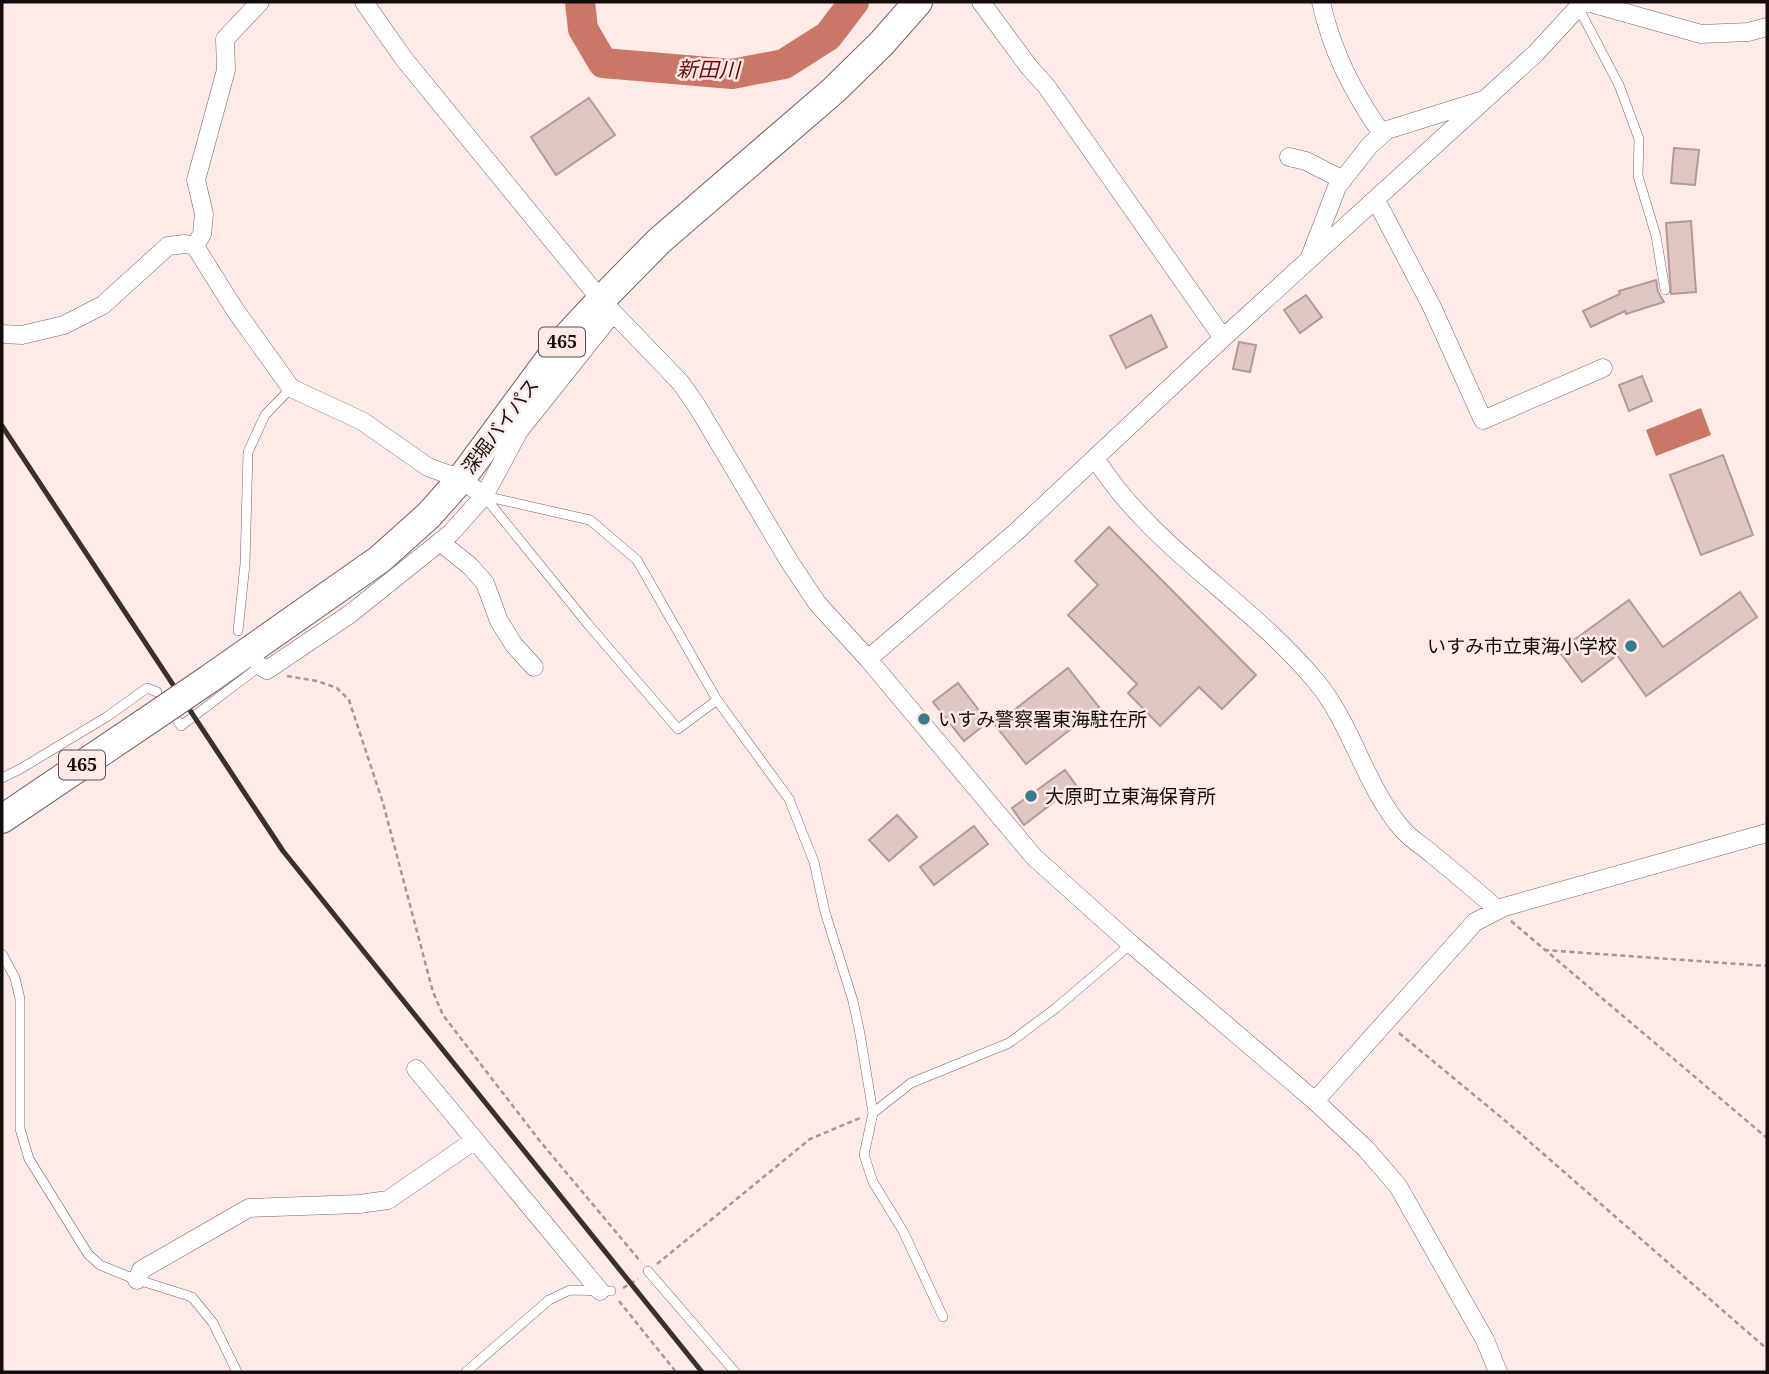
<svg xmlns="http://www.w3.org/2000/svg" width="1769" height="1374" font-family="'Noto Serif','Noto Sans JP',serif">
<rect width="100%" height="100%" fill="#feeae6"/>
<path fill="#ca7768" d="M 1701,408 L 1711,435 L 1656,456 L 1646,430 Z"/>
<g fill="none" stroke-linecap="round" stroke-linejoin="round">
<path stroke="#ca7768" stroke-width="30" d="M 580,2 L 583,29 L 603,63 L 732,74 L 784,64 L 828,36 L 854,2"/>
</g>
<path fill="#e0c7c2" stroke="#b29a96" stroke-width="2" d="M 589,98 L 615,135 L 556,175 L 531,137 Z
M 1674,148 L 1699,150 L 1695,185 L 1671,183 Z
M 1691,221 L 1696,292 L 1671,294 L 1666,223 Z
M 1656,280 L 1658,292 L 1664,302 L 1626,314 L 1625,311 L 1591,327 L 1583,311 L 1620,294 L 1619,291 Z
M 1306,295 L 1322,317 L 1300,333 L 1284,310 Z
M 1151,315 L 1167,347 L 1126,368 L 1110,336 Z
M 1239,342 L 1256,345 L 1250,372 L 1233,369 Z
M 1642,376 L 1652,401 L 1629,411 L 1619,385 Z
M 1723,455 L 1753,535 L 1701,555 L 1670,475 Z
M 1109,527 L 1256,675 L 1222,709 L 1199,687 L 1160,726 L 1128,693 L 1137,684 L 1068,615 L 1098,585 L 1075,561 Z
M 1740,592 L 1757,617 L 1646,696 L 1617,655 L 1582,682 L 1559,651 L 1629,600 L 1663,647 Z
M 1068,668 L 1099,707 L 1026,764 L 995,725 Z
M 958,683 L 988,722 L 964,741 L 933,702 Z
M 1065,770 L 1076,785 L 1024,825 L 1012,808 Z
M 897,815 L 917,837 L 889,861 L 869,840 Z
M 974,826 L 988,844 L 934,885 L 920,867 Z"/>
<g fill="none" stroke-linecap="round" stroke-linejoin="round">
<g stroke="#7a6460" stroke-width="10">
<path id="service" d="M 1578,7 L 1619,85 L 1639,139 L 1638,176 L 1656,236 L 1665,290
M 484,496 L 590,520 L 637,560 L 717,700 L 789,799 L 814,862 L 825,912 L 853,1001 L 860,1034 L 873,1113 L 864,1155 L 873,1182 L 903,1231 L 943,1317
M 484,496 L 587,623 L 678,729 L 717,700
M 238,631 L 245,564 L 248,452 L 265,415 L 291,388
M 177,720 L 181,726 L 260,666
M 2,778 L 22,768 L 108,716 L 147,688 L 157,692
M 2,954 L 15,978 L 20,999 L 20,1129 L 29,1159 L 88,1254 L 100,1265 L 132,1278 L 192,1297 L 213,1323 L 237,1372
M 873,1113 L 911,1083 L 1009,1043 L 1056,1008 L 1131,944
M 648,1271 L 735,1372
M 466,1372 L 549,1300 L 570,1290 L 611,1291"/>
</g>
<g stroke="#7a6460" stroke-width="19">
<path id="minor" d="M 364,2 L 404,59 L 601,300 L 680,382 L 697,406 L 789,561 L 817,603 L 868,659 L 1034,857 L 1131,944 L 1315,1101 L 1366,1149 L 1398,1186 L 1485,1340 L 1498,1372
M 981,2 L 1029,67 L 1047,87 L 1223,338
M 1321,2 C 1332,52 1353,92 1382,134
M 1587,2 L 1701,34 L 1748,32 L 1767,27
M 1289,157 L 1306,161 L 1343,180
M 1376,200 L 1432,307 L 1483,420 L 1603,368
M 195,246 L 202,234 L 204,214 L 196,180 L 226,70 L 225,39 L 260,2
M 1310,257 L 1337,187 L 1370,145 L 1387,130 L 1480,101
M 2,334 L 22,335 L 64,325 L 103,305 L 168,246 L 185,244 L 195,246 L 235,310 L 291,388 L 362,421 L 428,467 L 461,479 L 484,496
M 1095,458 C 1151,547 1248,600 1315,680 C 1353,725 1365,788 1404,831 C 1412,840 1424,847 1433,855 C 1455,873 1477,891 1498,910
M 440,542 L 470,566 L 485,583 L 499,621 L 514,645 L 534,667
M 868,659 L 1016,532 L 1223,338 L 1535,54 L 1583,2
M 260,666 L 267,670 L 350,614 L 451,533 L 484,496 L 519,431 L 613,313
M 416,1069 L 600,1291
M 1315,1101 L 1475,922 L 1504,907 L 1767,833
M 137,1280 L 141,1270 L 249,1208 L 359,1204 L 388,1200 L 475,1140"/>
</g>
<g stroke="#7a6460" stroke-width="30">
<path id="trunk" d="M 209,679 L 380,559 L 429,515 L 461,479 L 562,342 L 601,300 L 659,241 L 834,90 L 881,44 L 918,2
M 2,819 L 162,711"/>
</g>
<path stroke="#a59693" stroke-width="2.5" stroke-dasharray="5 3.5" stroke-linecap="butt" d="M 287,676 L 317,681 L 337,688 L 349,700 L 383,803 L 433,992 L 443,1015 L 539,1140 L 641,1262
M 1511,921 L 1767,1138
M 1544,950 L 1767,966
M 1399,1033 L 1508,1123 L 1767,1349
M 657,1264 L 810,1139 L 860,1118
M 623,1288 L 638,1279
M 619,1301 L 676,1372"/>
<use href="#service" stroke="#fff" stroke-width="9"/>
<use href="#minor" stroke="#fff" stroke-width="18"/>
<use href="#trunk" stroke="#fff" stroke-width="28"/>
<path stroke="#3a302e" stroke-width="5" d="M 2,426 L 283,851 L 702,1372"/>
<g stroke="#7a6460" stroke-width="30" stroke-linecap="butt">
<path id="trunk-bridge" d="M 162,711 L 209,679"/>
</g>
<use href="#trunk-bridge" stroke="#fff" stroke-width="28"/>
</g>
<g fill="#377d89" stroke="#feeae6" stroke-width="2.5">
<circle cx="1631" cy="646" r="7"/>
<circle cx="924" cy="719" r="7"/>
<circle cx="1031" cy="796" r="7"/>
</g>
<g text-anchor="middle" stroke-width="5" stroke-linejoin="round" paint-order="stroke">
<g fill="#feeae6" stroke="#5b4f4d" stroke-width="2">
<rect x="539" y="327.5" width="46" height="29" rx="5"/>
<rect x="59" y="750.5" width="46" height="29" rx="5"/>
</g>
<g font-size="18" font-weight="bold" fill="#150d0b">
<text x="562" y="348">465</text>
<text x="82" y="771">465</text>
</g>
<g font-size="19" fill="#150d0b" stroke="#feeae6">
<text transform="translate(500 426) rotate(-53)" y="7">深堀バイパス</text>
</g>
<g font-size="19" fill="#150d0b" stroke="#feeae6" text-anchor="start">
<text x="1617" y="653" text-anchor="end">いすみ市立東海小学校</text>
<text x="938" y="726">いすみ警察署東海駐在所</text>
<text x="1045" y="803">大原町立東海保育所</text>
</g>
<g font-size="21" font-style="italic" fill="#6f0400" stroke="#feeae6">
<text transform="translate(708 70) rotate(1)" y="7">新田川</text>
</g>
</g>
<rect width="1769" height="1374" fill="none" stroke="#150d0b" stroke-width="7"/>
</svg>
